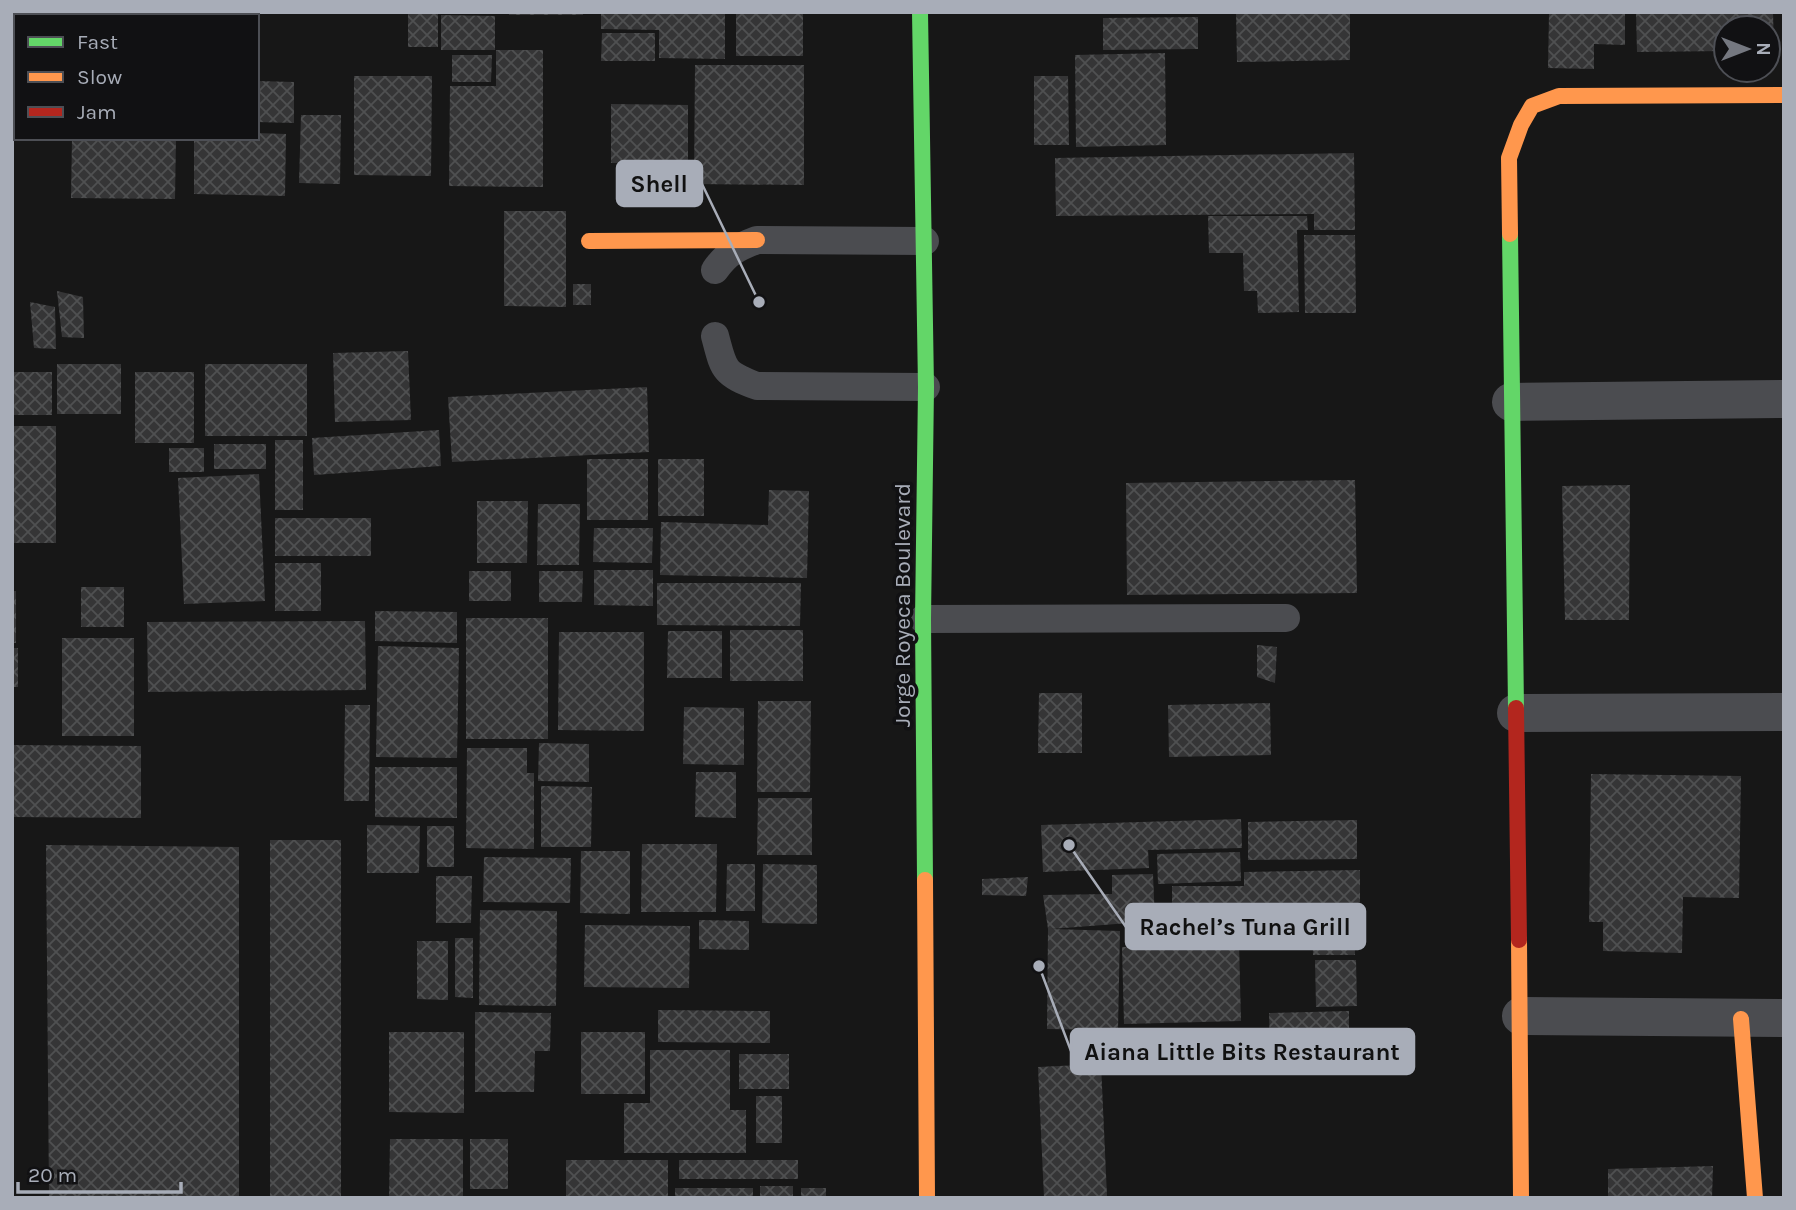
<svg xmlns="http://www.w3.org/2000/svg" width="1796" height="1210" font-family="Karla,sans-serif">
<defs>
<pattern id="building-cross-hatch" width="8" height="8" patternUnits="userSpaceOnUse" patternTransform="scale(1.75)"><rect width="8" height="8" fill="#353536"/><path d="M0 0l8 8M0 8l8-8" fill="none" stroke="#4f5051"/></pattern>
</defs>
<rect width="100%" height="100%" fill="#171717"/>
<path fill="url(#building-cross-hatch)" d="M 55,12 L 120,12 L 120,16 L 54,16 Z
M 165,12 L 228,12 L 228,16 L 165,16 Z
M 408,12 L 438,12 L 438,47 L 408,47 Z
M 509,12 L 583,12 L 583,15 L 509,15 Z
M 601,12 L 725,12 L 725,59 L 659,58 L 659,30 L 601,29 Z
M 736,12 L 803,12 L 803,56 L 736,56 Z
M 1236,12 L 1350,12 L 1350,60 L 1237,62 Z
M 1559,12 L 1625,12 L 1625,45 L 1594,44 L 1594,69 L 1548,68 L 1549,14 Z
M 1636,12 L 1773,12 L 1774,51 L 1768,51 L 1768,28 L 1726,28 L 1726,51 L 1637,52 Z
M 441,15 L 495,16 L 495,50 L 441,50 Z
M 1198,17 L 1198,49 L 1103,50 L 1103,18 Z
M 602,33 L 655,33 L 655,61 L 601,61 Z
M 12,42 L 16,42 L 16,115 L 12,115 Z
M 496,50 L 543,50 L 543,187 L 449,186 L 450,86 L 496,86 Z
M 1165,53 L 1166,145 L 1076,147 L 1075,55 Z
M 452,55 L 492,55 L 491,82 L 452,82 Z
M 695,65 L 804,65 L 804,185 L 694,184 Z
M 354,76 L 432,76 L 431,176 L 354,175 Z
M 1034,76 L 1068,76 L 1069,145 L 1034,145 Z
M 257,81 L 294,82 L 294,123 L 257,122 Z
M 611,104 L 688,105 L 688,164 L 611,163 Z
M 301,115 L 341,115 L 340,184 L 299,183 Z
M 257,133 L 286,134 L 285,196 L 194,194 L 194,138 L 257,138 Z
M 72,138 L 176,138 L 175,199 L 71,198 Z
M 1354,153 L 1355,230 L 1314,230 L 1314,214 L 1056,216 L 1055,158 Z
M 504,211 L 566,211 L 566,307 L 504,306 Z
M 1208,216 L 1307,216 L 1308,230 L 1297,230 L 1299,312 L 1258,313 L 1257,291 L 1244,291 L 1243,253 L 1209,253 Z
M 1304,235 L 1355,235 L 1356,313 L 1305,313 Z
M 573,284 L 591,284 L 591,305 L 573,305 Z
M 57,291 L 83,297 L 84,338 L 62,337 Z
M 30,302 L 55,307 L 56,349 L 34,348 Z
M 408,351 L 411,420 L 335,422 L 333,353 Z
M 57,364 L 121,364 L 121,414 L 57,414 Z
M 205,364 L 307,364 L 307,436 L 205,436 Z
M 12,372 L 52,372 L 52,415 L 12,415 Z
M 135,372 L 194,372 L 194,443 L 135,443 Z
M 647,387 L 649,452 L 452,462 L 448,397 Z
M 12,426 L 56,426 L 56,543 L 12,543 Z
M 439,430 L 441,466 L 314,475 L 312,438 Z
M 275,440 L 303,440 L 303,510 L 275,510 Z
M 214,444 L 266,444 L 266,469 L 214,469 Z
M 169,448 L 204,448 L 204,472 L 169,472 Z
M 587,459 L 648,459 L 648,520 L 587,520 Z
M 658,459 L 704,459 L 704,516 L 658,516 Z
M 259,474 L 265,601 L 184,604 L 178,478 Z
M 1355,480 L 1357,593 L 1127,595 L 1126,483 Z
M 1630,485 L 1629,620 L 1565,620 L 1562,486 Z
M 769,490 L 809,491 L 807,578 L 660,575 L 661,522 L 768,525 Z
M 477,501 L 528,501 L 527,563 L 477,563 Z
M 538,504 L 580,504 L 579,565 L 537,565 Z
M 275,518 L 371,518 L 371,556 L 275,556 Z
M 594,528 L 653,528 L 652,563 L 593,562 Z
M 275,563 L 321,563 L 321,611 L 275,611 Z
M 594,570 L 653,570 L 653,606 L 594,605 Z
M 469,571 L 511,571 L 511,601 L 469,601 Z
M 539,571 L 583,571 L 582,602 L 539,602 Z
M 657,583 L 801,583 L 800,626 L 657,625 Z
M 81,587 L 124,587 L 124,627 L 81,627 Z
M 12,591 L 16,591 L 16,643 L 12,643 Z
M 375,611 L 457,612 L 457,643 L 375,641 Z
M 466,618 L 548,618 L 548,739 L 466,739 Z
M 365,621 L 366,690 L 148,692 L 147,622 Z
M 730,630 L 803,630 L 803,681 L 730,681 Z
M 668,631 L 722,631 L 722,678 L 667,678 Z
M 559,632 L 644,632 L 644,731 L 558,730 Z
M 62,638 L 134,638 L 134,736 L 62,736 Z
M 1257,645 L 1277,647 L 1275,683 L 1257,677 Z
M 378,646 L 459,648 L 457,758 L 376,757 Z
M 12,648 L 18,648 L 18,687 L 12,687 Z
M 1039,693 L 1082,693 L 1082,753 L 1038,753 Z
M 758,701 L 811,701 L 810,792 L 757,792 Z
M 1270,703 L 1271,755 L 1169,757 L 1168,705 Z
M 345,705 L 370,705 L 369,801 L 344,801 Z
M 684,707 L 744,708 L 744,765 L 683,764 Z
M 539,743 L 589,744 L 589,782 L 538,781 Z
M 12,745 L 141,746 L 141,818 L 12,817 Z
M 467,748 L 527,748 L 527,773 L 534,773 L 534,849 L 466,848 Z
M 375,767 L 457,767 L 457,818 L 375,817 Z
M 696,772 L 736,772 L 736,818 L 695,817 Z
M 1591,774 L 1741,776 L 1739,898 L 1683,897 L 1682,953 L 1603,951 L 1603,922 L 1589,922 Z
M 541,786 L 592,787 L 591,847 L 541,847 Z
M 758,798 L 812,798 L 812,855 L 757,855 Z
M 1241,819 L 1242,848 L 1148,850 L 1149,868 L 1043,872 L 1041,825 Z
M 1357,820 L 1357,859 L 1248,860 L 1248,822 Z
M 367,825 L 420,826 L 419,873 L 367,873 Z
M 427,826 L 454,826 L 454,867 L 427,867 Z
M 270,840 L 341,840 L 341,1198 L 270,1198 Z
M 642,844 L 717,844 L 716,912 L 641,912 Z
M 46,845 L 239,847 L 239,1198 L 49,1198 Z
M 581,851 L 630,851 L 630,914 L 580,913 Z
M 1240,852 L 1241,881 L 1158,884 L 1157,854 Z
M 484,857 L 571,858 L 570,903 L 483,902 Z
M 727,864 L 755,864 L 755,911 L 726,911 Z
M 763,864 L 817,865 L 817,924 L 762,923 Z
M 1360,870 L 1360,914 L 1172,916 L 1172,886 L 1244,886 L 1244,872 Z
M 1153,874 L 1155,921 L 1051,929 L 1120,931 L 1118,1030 L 1047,1029 L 1048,929 L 1043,895 L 1112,894 L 1112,875 Z
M 436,876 L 472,876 L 471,923 L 436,923 Z
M 1028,877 L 1026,896 L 982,895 L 982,879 Z
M 480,910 L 557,911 L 556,1006 L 479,1005 Z
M 1354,917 L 1355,955 L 1313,955 L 1312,918 Z
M 699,920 L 749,921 L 749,950 L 699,949 Z
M 585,925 L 690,926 L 689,988 L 584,987 Z
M 455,938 L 473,938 L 473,998 L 455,997 Z
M 417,941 L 448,941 L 448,1000 L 417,999 Z
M 1239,943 L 1241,1021 L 1124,1024 L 1122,947 Z
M 1315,960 L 1356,960 L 1357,1006 L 1316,1007 Z
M 658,1010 L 770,1011 L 770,1043 L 658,1042 Z
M 1349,1011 L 1349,1050 L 1270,1051 L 1269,1013 Z
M 475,1012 L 551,1013 L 550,1051 L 535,1051 L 534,1092 L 475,1092 Z
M 389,1032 L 464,1032 L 464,1113 L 389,1112 Z
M 581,1032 L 645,1032 L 645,1094 L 581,1094 Z
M 650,1050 L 730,1050 L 730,1110 L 746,1110 L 746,1153 L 624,1153 L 624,1103 L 650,1103 Z
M 739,1054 L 789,1054 L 789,1089 L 739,1089 Z
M 1101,1064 L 1107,1196 L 1044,1198 L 1038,1067 Z
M 756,1096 L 782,1096 L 782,1143 L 756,1143 Z
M 390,1139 L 463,1139 L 463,1198 L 389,1198 Z
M 470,1139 L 508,1139 L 508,1189 L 470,1189 Z
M 566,1160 L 668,1160 L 668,1198 L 566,1198 Z
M 679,1160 L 798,1160 L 798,1179 L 679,1179 Z
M 1713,1166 L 1712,1198 L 1608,1198 L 1608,1169 Z
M 760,1186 L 793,1186 L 793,1198 L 760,1198 Z
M 675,1188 L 753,1188 L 753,1198 L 675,1198 Z
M 801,1188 L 826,1188 L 826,1198 L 801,1198 Z"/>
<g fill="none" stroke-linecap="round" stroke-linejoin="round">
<path stroke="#4b4c50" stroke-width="28" d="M 715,270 C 727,253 738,247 757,240 L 925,241
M 715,336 C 724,369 722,373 757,386 L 926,387
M 923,619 L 1286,618"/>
<path stroke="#4b4c50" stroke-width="38" d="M 1511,402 L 1784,399
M 1516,713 L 1784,712
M 1521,1016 L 1784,1018"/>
<path stroke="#63d668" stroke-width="16" d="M 920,12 L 926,387 L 923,619 L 925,880
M 1510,234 L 1516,708"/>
<path stroke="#ff974d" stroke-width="16" d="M 1510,234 L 1509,158 L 1521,125 L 1532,106 L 1559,96 L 1784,95
M 589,241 L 757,240
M 925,880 L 927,1198
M 1519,940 L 1521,1198
M 1741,1019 L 1755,1198"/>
<path stroke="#b3261e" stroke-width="16" d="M 1516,708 L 1519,940"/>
</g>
<g text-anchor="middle" stroke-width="7" stroke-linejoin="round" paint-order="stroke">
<g font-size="23" fill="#a8adb8" stroke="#111113">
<text transform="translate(902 605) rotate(-90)" y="8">Jorge Royeca Boulevard</text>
</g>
</g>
<path fill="none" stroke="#a8adb8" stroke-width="2.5" d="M759 302L702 184M1069 845L1126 927M1039 966L1071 1051"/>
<g fill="#a8adb8" stroke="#111113" stroke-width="2.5">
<circle cx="759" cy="302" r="7"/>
<circle cx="1069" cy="845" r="7"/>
<circle cx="1039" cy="966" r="7"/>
</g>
<g fill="#a8adb8" stroke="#a8adb8" stroke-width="2.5">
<rect x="617" y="161" width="85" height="45" rx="7"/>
<rect x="1126" y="904" width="239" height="45" rx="7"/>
<rect x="1071" y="1029" width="343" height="45" rx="7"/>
</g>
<g font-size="24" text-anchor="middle" font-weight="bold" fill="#111">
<text x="659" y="192">Shell</text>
<text x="1245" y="935">Rachel’s Tuna Grill</text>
<text x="1242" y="1060">Aiana Little Bits Restaurant</text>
</g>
<rect width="1796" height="1210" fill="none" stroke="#a8adb8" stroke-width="28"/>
<rect x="14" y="14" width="245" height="126" fill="#111113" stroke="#4d4f55" stroke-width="2"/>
<rect x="28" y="37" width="35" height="10" fill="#63d668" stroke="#4d4f55" stroke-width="2"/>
<text x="77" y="49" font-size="21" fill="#a8adb8">Fast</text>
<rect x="28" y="72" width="35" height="10" fill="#ff974d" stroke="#4d4f55" stroke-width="2"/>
<text x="77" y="84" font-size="21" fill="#a8adb8">Slow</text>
<rect x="28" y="107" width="35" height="10" fill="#b3261e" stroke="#4d4f55" stroke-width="2"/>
<text x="77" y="119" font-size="21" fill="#a8adb8">Jam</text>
<g transform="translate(1747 49) rotate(90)"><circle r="33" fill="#111113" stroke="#4d4f55" stroke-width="2"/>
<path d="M0-5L12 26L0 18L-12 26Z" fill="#757880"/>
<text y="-10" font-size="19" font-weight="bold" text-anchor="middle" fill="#a8adb8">N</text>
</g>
<path d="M18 1182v10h163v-10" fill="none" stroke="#a8adb8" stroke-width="3.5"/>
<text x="28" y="1182" font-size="21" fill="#a8adb8" stroke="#111113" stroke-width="5" paint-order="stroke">20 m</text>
</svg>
